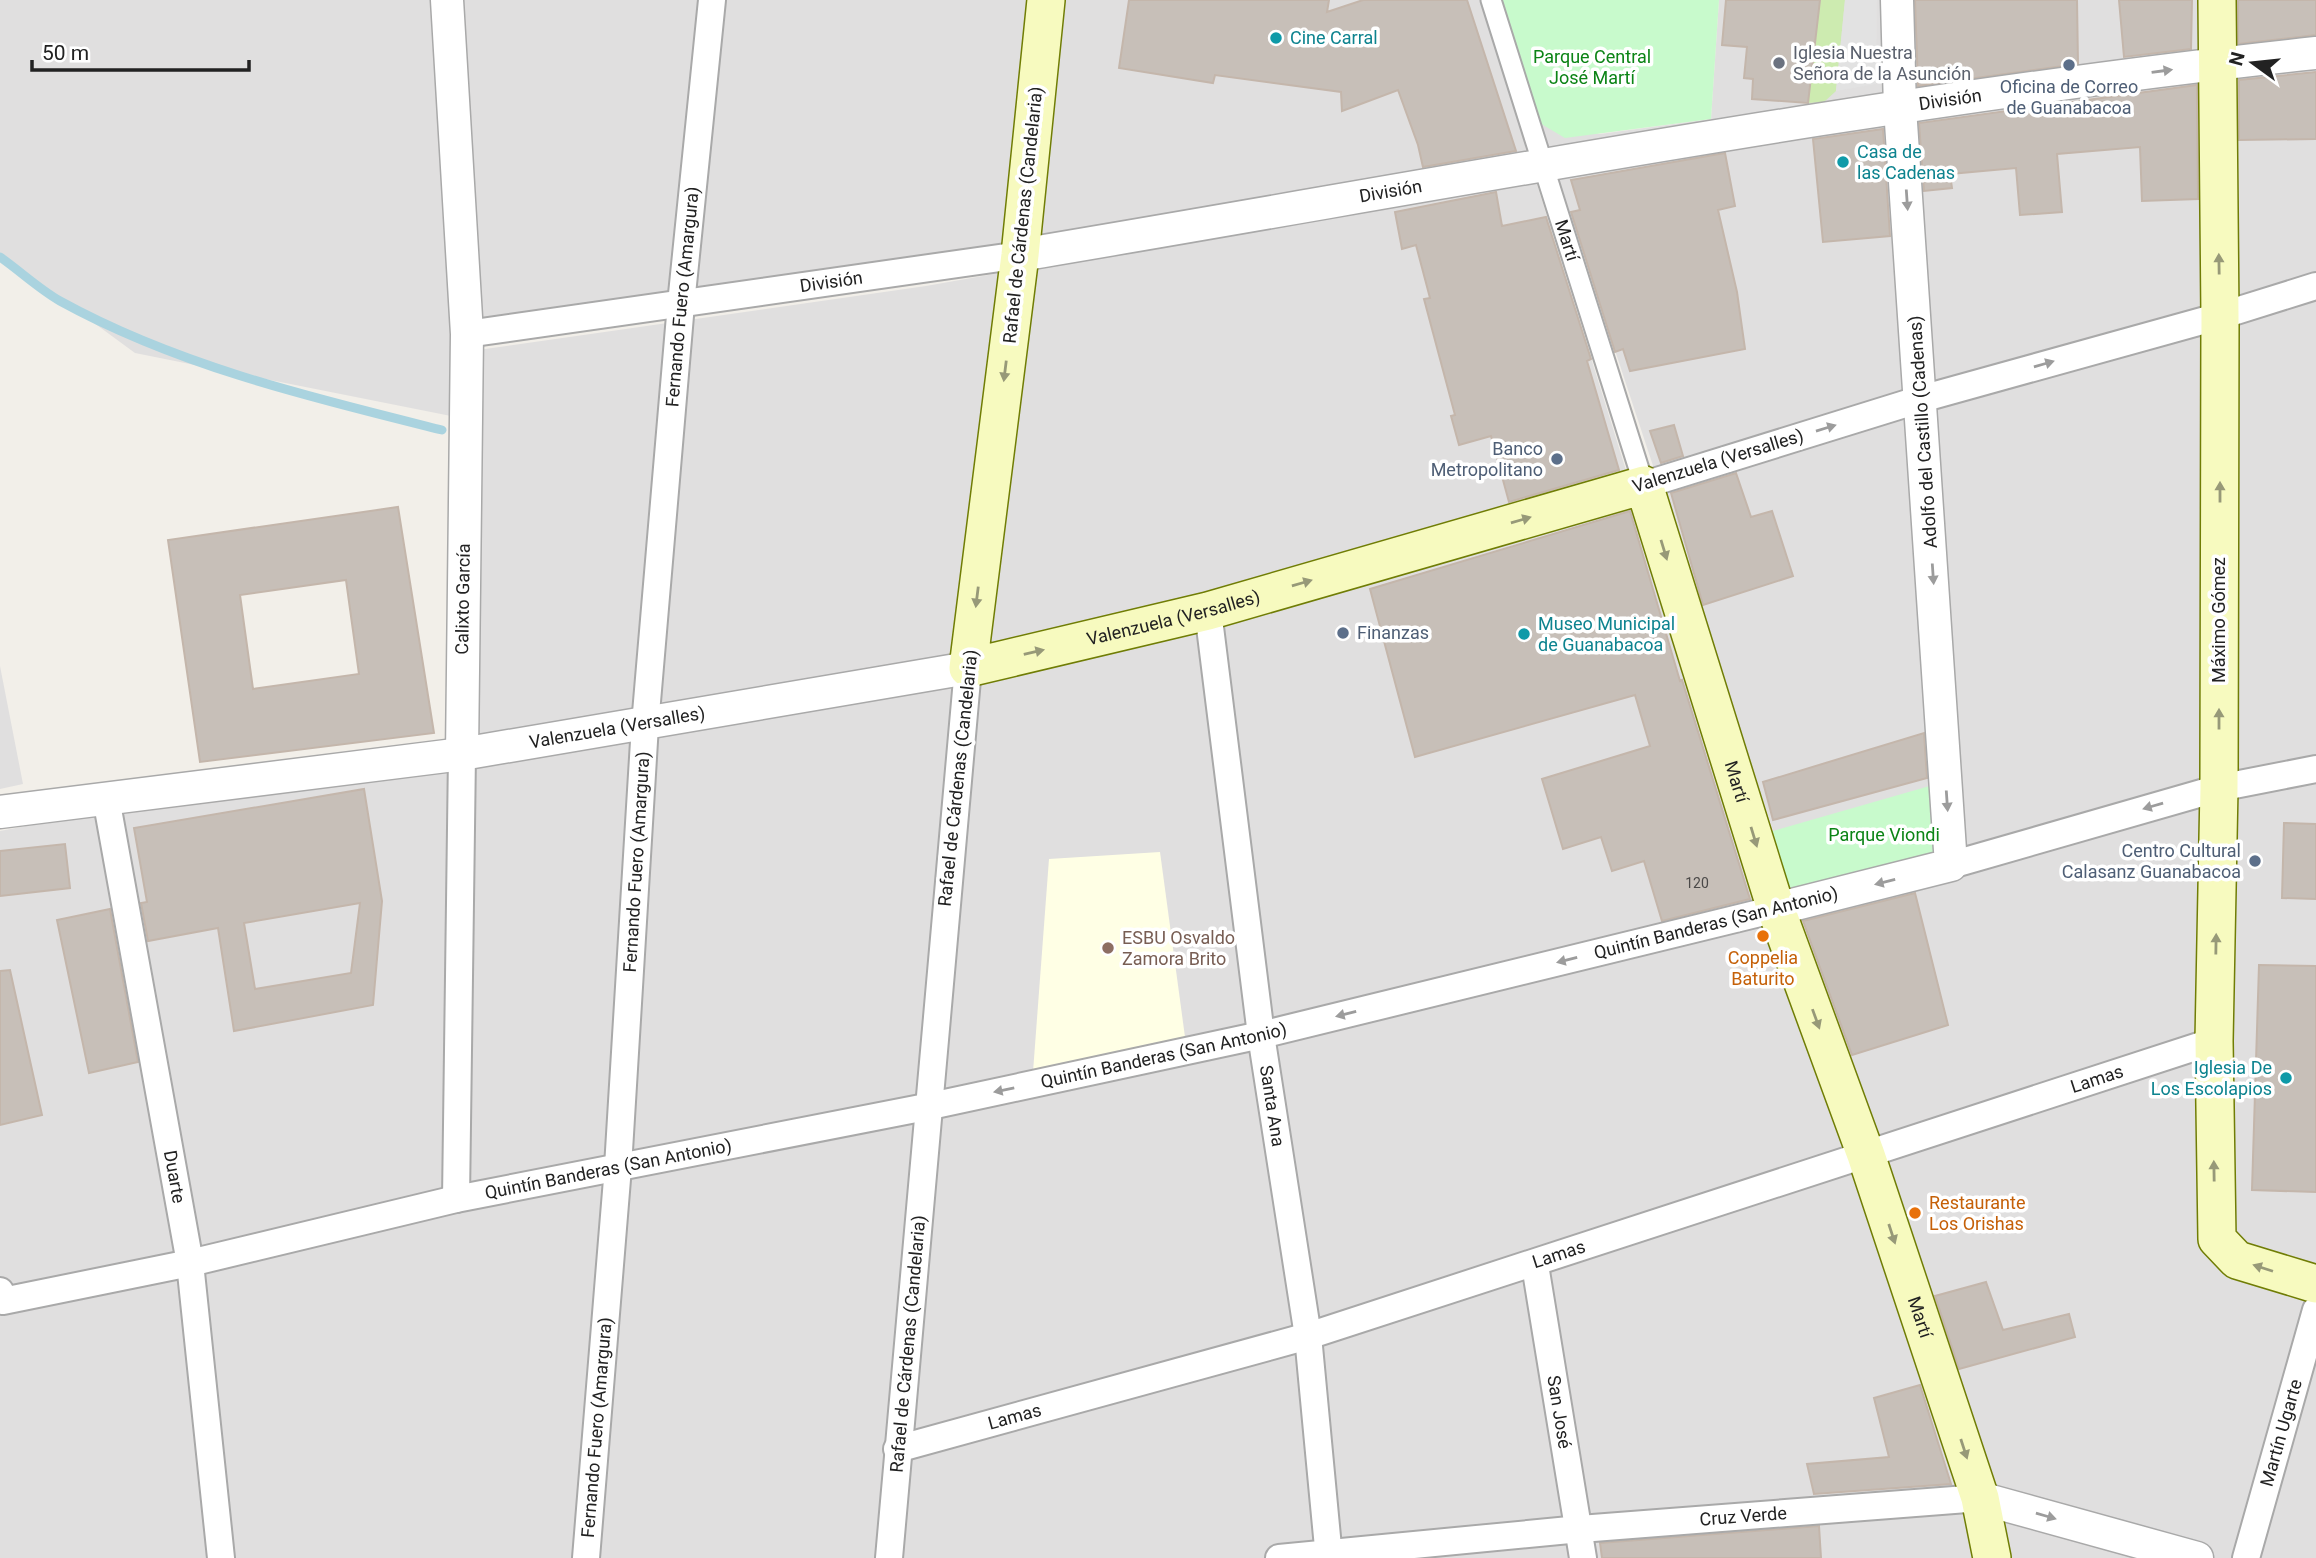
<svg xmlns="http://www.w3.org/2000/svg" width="2316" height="1558" font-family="Roboto,sans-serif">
<rect width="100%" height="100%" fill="#f2efe9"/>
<path fill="#e0dfdf" d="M 0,0 L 1502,0 L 1538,122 L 1600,134 L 1711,119 L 1719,0 L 2316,0 L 2316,53 L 467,334 L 461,418 L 135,353 L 0,254 Z
M 2316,60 L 2316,1558 L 2007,1558 L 1867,1116 L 1557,174 Z
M 1535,178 L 1705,724 L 1968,1522 L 1975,1558 L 0,1558 L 0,831 L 140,804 L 465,761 L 478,350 L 926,286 Z
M 0,666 L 23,784 L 0,789 Z"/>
<path fill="#ffffe5" d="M 1160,852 L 1185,1037 L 1033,1072 L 1049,859 Z"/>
<path fill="#cdebb0" d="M 1820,0 L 1845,0 L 1836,91 L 1824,102 L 1808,103 Z"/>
<path fill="#c8facc" d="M 1502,0 L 1719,0 L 1711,119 L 1565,138 L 1538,122 Z
M 1933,785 L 1939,854 L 1788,898 L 1766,833 Z"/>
<path fill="#e2e2e2" d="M 1845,0 L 1877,0 L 1876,84 L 1836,91 Z"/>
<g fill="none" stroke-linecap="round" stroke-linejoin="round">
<path stroke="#aad3df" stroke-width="9" d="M 0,257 C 20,271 39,289 60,301 C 178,366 313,398 442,430"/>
</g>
<path fill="#c7bfb8" stroke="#c4b6ab" stroke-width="2" fill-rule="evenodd" d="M 1129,0 L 1329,0 L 1327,12 L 1363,0 L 1467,0 L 1516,151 L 1423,167 L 1418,145 L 1398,90 L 1342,111 L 1341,92 L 1215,75 L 1213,83 L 1119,68 Z
M 1726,0 L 1820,0 L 1808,103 L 1752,99 L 1753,79 L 1744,78 L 1747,47 L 1722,45 Z
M 1915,0 L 2077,0 L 2078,64 L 1918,86 Z
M 2119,0 L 2192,0 L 2191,49 L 2124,57 Z
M 2238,0 L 2316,0 L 2316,35 L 2238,44 Z
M 2316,72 L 2316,139 L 2239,140 L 2239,80 Z
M 2197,85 L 2198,199 L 2142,201 L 2140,147 L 2057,154 L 2062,212 L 2020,215 L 2016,168 L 1950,174 L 1952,188 L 1924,191 L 1919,123 Z
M 1883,129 L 1890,236 L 1823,242 L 1813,139 Z
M 1725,153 L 1735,206 L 1718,210 L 1737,292 L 1745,349 L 1630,371 L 1623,349 L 1615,352 L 1571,212 L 1580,210 L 1571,180 Z
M 1496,192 L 1502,226 L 1546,217 L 1591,359 L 1587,361 L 1619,470 L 1509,502 L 1491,436 L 1459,445 L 1451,416 L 1455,415 L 1424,299 L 1430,298 L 1416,245 L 1402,249 L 1395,212 Z
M 1674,425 L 1683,456 L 1661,463 L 1650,431 Z
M 1736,473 L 1751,517 L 1772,511 L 1793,576 L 1703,605 L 1671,493 Z
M 398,507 L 434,733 L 200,762 L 168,540 ZM 346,580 L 359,674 L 253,689 L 240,595 Z
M 1630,511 L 1680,681 L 1682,680 L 1750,899 L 1662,921 L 1644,861 L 1612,871 L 1601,837 L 1563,849 L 1542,779 L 1650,746 L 1635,695 L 1415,757 L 1370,589 Z
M 1924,733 L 1927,778 L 1773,820 L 1763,782 Z
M 364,789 L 382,901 L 373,1005 L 234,1031 L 218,928 L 148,941 L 141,903 L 147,902 L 134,828 ZM 360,903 L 351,973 L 255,989 L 244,923 Z
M 2284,823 L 2316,824 L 2316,899 L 2282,898 Z
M 65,844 L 70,888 L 0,896 L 0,851 Z
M 1915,893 L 1948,1025 L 1852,1055 L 1803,921 Z
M 110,909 L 138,1062 L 89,1073 L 57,920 Z
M 2259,965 L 2316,966 L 2316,1192 L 2252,1190 Z
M 10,970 L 42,1115 L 0,1125 L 0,971 Z
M 1986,1282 L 2003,1330 L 2069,1314 L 2075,1337 L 1959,1369 L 1935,1296 Z
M 1920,1385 L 1951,1484 L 1814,1494 L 1807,1464 L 1889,1457 L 1874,1398 Z
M 1819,1526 L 1821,1558 L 1602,1558 L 1600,1543 Z"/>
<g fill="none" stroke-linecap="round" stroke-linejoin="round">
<g stroke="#a9a9a9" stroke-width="23">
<g id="pedestrian">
<path id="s1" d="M 1491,0 L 1644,485"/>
</g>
</g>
<g stroke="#a9a9a9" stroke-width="30">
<g id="minor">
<path id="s2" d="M 467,334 L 1020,255"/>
<path d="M 1644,485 L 1921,399 L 2220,316 L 2316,286"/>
<path id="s3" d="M 1208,611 L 1261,1035 L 1308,1336 L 1329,1558"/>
<path id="s4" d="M 106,798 L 190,1263 L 221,1558"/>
<path d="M 1951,865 L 2219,788 L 2316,769"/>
<path d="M 456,1199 L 462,754"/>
<path id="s5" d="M 1535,1265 L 1583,1558"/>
<path id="s6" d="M 0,1291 L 3,1301 L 190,1263 L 456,1199 L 926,1107 L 1261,1035 L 1776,909"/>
<path id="s7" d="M 897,1449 L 1308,1336 L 2214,1041"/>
<path id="s8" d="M 586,1558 L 618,1167 L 645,725 L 681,304 L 712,0"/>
<path id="s9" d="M 889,1558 L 968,668"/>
<path id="s10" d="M 1279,1558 L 1580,1529 L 1980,1498"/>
<path id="s11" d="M 2246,1558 L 2316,1310"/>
</g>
</g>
<g stroke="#a9a9a9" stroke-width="35">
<g id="tertiary">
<path d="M 447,0 L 467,334 L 462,754"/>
<path id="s12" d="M 1020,255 C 1451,183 1881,99 2316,53"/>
<path id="s13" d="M 0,812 L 462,754 L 968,668"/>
<path d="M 1776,909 L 1951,865 L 1900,108 L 1897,0"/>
<path d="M 1980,1498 L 2197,1558"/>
</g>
</g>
<g stroke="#707d05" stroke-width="40">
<g id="secondary">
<path id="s14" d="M 1046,0 L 1020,255 L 968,668 L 1208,611 L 1644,485 L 1776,909 L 1866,1155 L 1980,1498 L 1992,1558"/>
<path d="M 2217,0 L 2220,316 L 2219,788 L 2214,1041 L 2217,1239 L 2237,1260 L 2316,1284"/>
</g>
</g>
<use href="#pedestrian" stroke="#fff" stroke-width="19"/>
<use href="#minor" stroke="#fff" stroke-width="26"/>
<use href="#tertiary" stroke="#fff" stroke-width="32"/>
<use href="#secondary" stroke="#f7fabf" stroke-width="37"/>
</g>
<defs><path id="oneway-solid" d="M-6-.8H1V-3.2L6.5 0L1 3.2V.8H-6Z" transform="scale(1.75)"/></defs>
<g fill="#9c9c9c">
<use href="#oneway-solid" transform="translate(2162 71) rotate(-8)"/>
<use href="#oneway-solid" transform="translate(1907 200) rotate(86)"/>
<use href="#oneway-solid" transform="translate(2044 364) rotate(-16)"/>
<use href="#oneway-solid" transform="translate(1826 428) rotate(-17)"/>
<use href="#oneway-solid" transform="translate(1933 574) rotate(86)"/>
<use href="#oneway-solid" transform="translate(1947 801) rotate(86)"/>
<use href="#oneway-solid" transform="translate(2153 806) rotate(164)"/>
<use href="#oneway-solid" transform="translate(1885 882) rotate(166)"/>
<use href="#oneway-solid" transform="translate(1567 960) rotate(166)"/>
<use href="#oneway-solid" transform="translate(1346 1014) rotate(166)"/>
<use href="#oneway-solid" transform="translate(1004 1090) rotate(168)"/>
<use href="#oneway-solid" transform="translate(2046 1516) rotate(16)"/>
</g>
<g fill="#979978">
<use href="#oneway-solid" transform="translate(2219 264) rotate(-91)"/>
<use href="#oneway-solid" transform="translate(1005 371) rotate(97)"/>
<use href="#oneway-solid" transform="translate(2220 492) rotate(-90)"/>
<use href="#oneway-solid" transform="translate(1521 520) rotate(-16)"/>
<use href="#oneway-solid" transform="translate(1664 550) rotate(73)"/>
<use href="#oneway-solid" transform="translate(1302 583) rotate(-16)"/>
<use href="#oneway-solid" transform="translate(977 597) rotate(97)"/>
<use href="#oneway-solid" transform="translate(1034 652) rotate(-13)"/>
<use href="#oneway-solid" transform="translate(2219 719) rotate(-90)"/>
<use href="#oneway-solid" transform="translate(1754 837) rotate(73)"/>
<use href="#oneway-solid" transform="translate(2216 944) rotate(-89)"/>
<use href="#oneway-solid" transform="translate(1816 1019) rotate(70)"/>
<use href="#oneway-solid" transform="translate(2214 1171) rotate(-91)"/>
<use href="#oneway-solid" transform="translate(1892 1234) rotate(72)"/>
<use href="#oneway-solid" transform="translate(2263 1268) rotate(-162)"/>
<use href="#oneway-solid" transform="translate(1964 1449) rotate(72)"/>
</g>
<g fill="#0f9aa8" stroke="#fff" stroke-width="2.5">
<circle cx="1276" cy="38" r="7"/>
<circle cx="1843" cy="162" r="7"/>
<circle cx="1524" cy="634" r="7"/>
<circle cx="2286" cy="1078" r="7"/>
</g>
<circle fill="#6b7280" stroke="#fff" stroke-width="2.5" cx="1779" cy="63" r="7"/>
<g fill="#5c6f8a" stroke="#fff" stroke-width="2.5">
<circle cx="2069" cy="65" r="7"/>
<circle cx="1557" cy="459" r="7"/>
<circle cx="1343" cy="633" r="7"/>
<circle cx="2255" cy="861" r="7"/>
</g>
<g fill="#e8710a" stroke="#fff" stroke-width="2.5">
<circle cx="1763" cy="936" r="7"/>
<circle cx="1915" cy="1213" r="7"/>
</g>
<circle fill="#8d6e63" stroke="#fff" stroke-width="2.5" cx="1108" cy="948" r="7"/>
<g text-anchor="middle" stroke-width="7" stroke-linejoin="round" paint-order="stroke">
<g font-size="14" fill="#4b4948">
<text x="1697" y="888">120</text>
</g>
<g font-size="18" fill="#0d838f" stroke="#fff" text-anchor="start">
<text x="1290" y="44">Cine Carral</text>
<text x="1857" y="158">Casa de<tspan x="1857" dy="21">las Cadenas</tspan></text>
<text x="1538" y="630">Museo Municipal<tspan x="1538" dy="21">de Guanabacoa</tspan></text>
<text x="2272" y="1074" text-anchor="end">Iglesia De<tspan x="2272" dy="21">Los Escolapios</tspan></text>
</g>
<g font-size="18" fill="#5b616d" stroke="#fff" text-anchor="start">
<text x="1793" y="59">Iglesia Nuestra<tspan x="1793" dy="21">Señora de la Asunción</tspan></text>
</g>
<g font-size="18" fill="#0c8416" stroke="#fff">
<text x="1592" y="63">Parque Central<tspan x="1592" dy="21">José Martí</tspan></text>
<text x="1884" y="841">Parque Viondi</text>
</g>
<g font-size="18" fill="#4e5e75" stroke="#fff" text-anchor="end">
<text x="2069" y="93" text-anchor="middle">Oficina de Correo<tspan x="2069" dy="21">de Guanabacoa</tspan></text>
<text x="1543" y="455">Banco<tspan x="1543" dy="21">Metropolitano</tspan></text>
<text x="1357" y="639" text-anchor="start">Finanzas</text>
<text x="2241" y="857">Centro Cultural<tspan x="2241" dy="21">Calasanz Guanabacoa</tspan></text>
</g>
<g font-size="18" fill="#222" stroke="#fff">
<text dy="6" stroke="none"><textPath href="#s12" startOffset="943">División</textPath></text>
<text dy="6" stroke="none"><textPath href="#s12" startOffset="376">División</textPath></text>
<text transform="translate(1023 215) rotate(-84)" y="6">Rafael de Cárdenas (Candelaria)</text>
<text dy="6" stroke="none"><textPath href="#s1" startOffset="252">Martí</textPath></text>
<text dy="6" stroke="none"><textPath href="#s2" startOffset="368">División</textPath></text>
<text dy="6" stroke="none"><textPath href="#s8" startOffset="1265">Fernando Fuero (Amargura)</textPath></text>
<text transform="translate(1923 432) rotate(-94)" y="6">Adolfo del Castillo (Cadenas)</text>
<text transform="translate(1718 461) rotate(-17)" y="6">Valenzuela (Versalles)</text>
<text transform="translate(463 599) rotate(-89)" y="6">Calixto García</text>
<text dy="6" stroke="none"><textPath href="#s14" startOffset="884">Valenzuela (Versalles)</textPath></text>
<text transform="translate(2219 620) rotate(-90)" y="6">Máximo Gómez</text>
<text dy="6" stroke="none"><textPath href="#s13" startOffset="623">Valenzuela (Versalles)</textPath></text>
<text transform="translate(958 778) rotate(-84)" y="6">Rafael de Cárdenas (Candelaria)</text>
<text dy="6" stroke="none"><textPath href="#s14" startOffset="1684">Martí</textPath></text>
<text dy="6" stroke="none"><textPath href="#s8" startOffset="698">Fernando Fuero (Amargura)</textPath></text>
<text transform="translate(1716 923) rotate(-14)" y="6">Quintín Banderas (San Antonio)</text>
<text dy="6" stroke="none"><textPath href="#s6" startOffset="1197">Quintín Banderas (San Antonio)</textPath></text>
<text dy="6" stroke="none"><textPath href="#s7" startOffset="1256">Lamas</textPath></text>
<text dy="6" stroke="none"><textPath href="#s3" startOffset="499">Santa Ana</textPath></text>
<text dy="6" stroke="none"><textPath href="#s6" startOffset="630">Quintín Banderas (San Antonio)</textPath></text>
<text dy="6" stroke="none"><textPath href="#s4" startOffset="385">Duarte</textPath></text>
<text dy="6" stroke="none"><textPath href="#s7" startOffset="690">Lamas</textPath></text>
<text dy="6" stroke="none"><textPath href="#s14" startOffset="2250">Martí</textPath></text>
<text dy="6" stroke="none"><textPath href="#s9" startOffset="215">Rafael de Cárdenas (Candelaria)</textPath></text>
<text dy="6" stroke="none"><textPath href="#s5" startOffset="149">San José</textPath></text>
<text dy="6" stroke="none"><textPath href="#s7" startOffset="122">Lamas</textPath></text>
<text dy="6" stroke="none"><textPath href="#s8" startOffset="131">Fernando Fuero (Amargura)</textPath></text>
<text dy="6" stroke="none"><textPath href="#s11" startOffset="130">Martín Ugarte</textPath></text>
<text dy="6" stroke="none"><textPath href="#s10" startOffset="466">Cruz Verde</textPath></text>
</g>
<g font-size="18" fill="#785e54" stroke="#fff" text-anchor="start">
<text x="1122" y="944">ESBU Osvaldo<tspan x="1122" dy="21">Zamora Brito</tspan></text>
</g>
<g font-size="18" fill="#c56008" stroke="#fff">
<text x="1763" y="964">Coppelia<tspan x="1763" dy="21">Baturito</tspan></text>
<text x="1929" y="1209" text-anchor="start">Restaurante<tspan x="1929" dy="21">Los Orishas</tspan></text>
</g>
</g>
<g transform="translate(2253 63) rotate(285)" stroke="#ffffff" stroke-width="5" paint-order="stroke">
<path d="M0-5L12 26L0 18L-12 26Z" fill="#222222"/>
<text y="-10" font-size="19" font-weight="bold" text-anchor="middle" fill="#222222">N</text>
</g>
<path d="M32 60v10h217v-10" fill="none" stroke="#222222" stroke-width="3.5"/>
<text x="42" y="60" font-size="21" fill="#222222" stroke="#ffffff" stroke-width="5" paint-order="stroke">50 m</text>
</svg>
